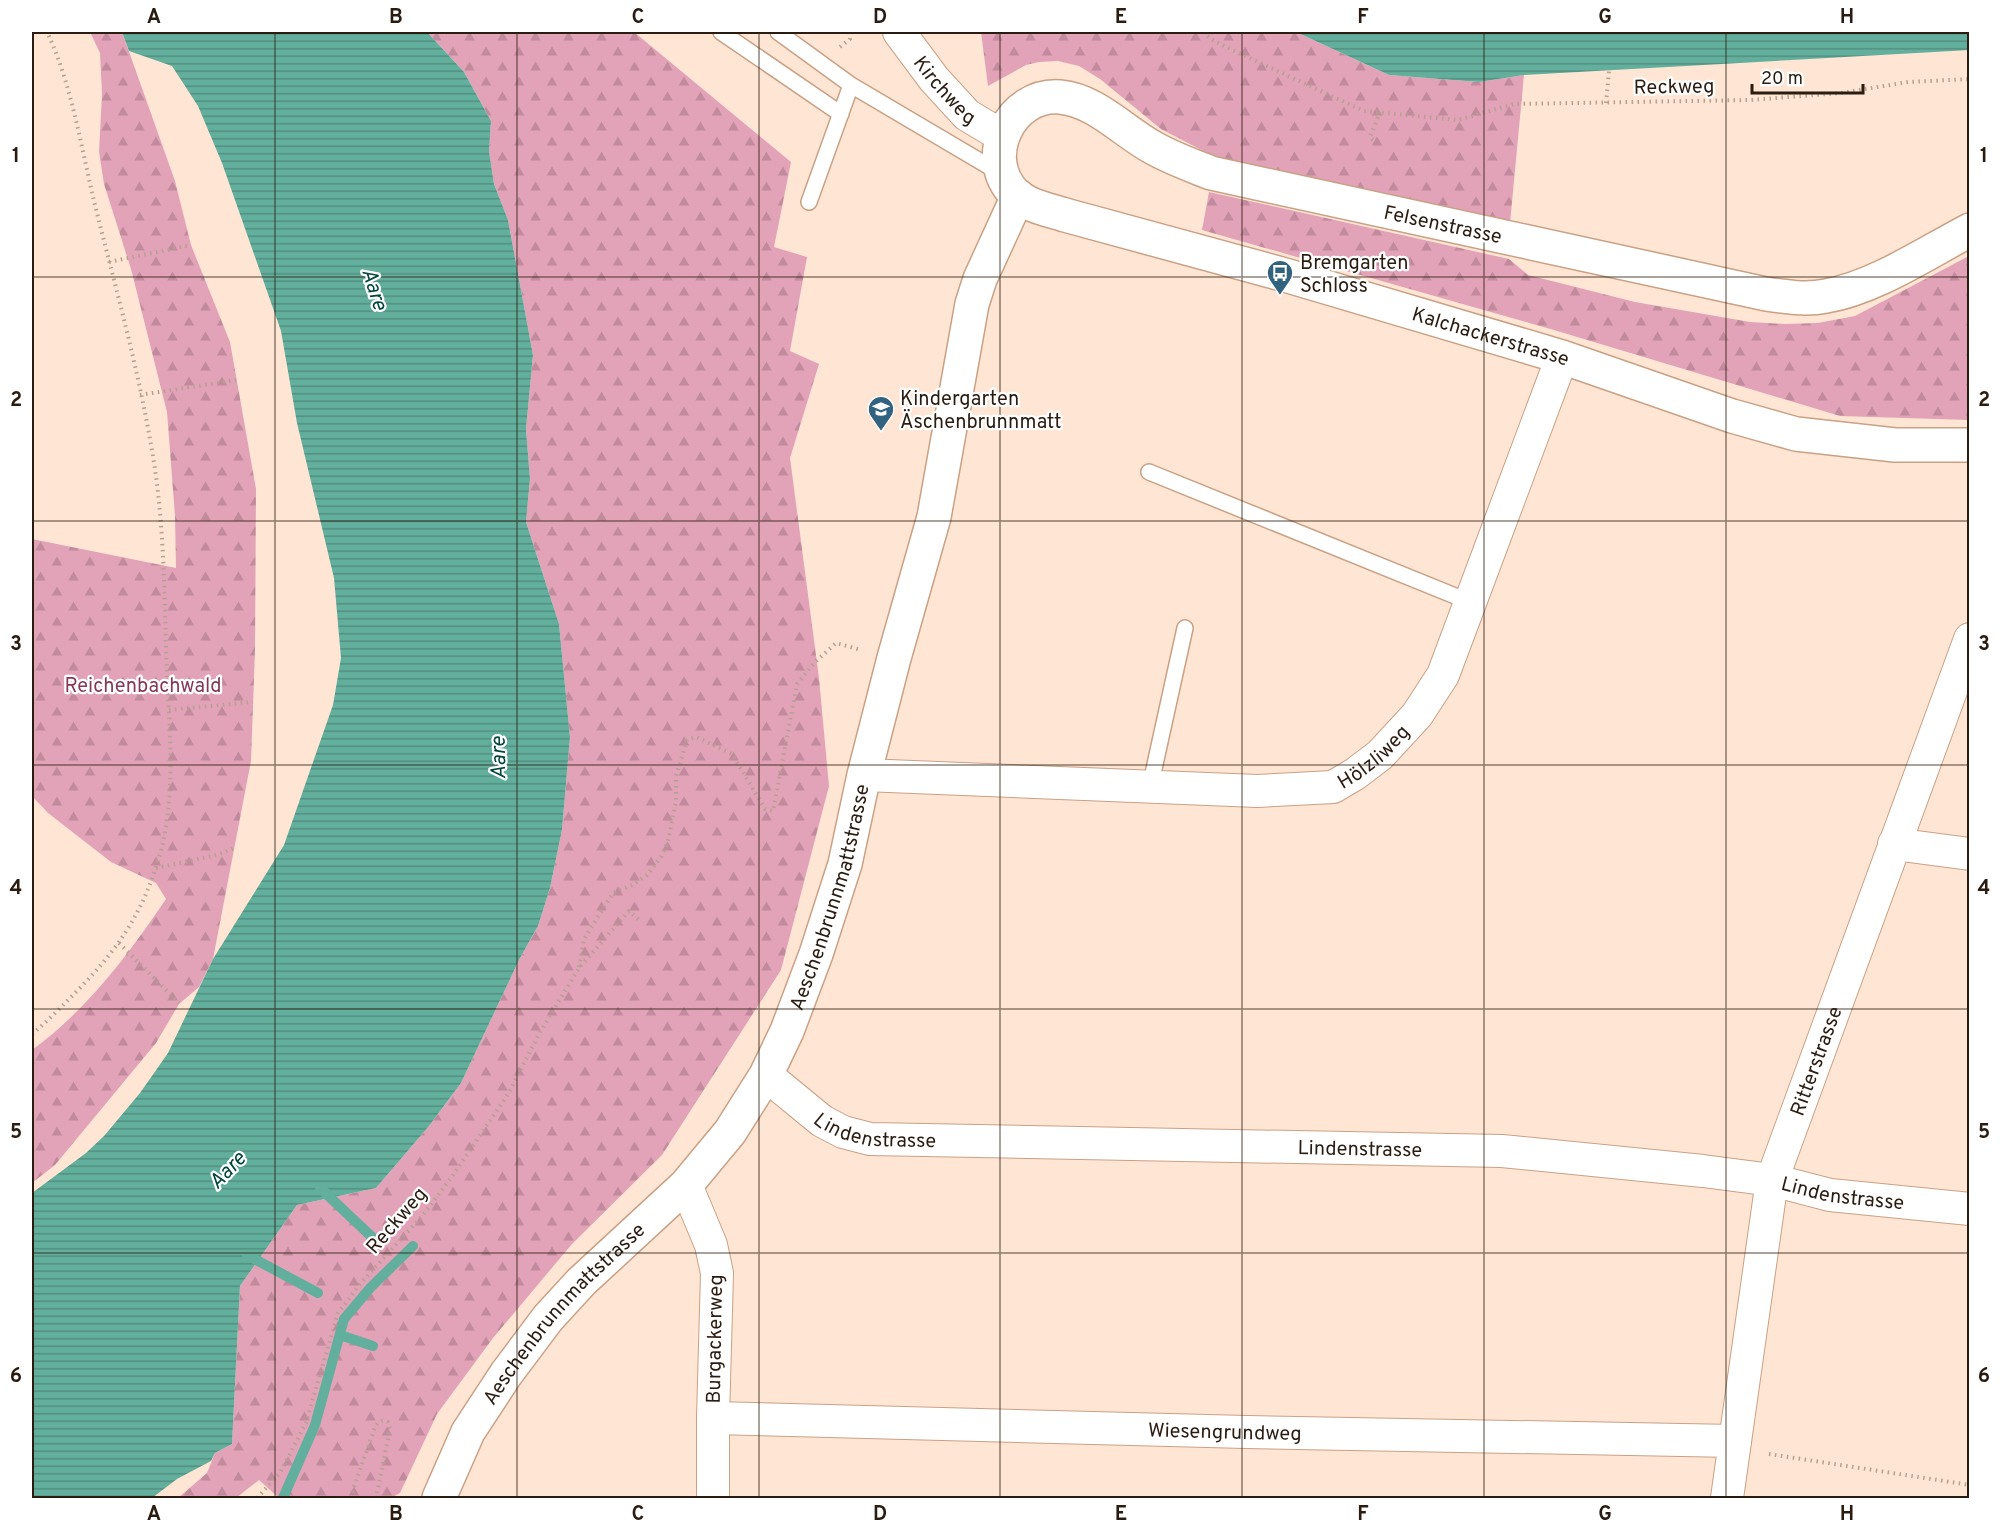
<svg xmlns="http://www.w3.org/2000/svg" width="2001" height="1530" font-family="Overpass,sans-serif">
<defs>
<pattern id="forest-firs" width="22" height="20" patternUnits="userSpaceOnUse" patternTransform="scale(1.5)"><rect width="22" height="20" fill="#e2a2b8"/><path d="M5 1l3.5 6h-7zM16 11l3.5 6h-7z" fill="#c28b9d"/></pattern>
<pattern id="water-rules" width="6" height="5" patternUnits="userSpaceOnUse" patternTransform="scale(1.5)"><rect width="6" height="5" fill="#63af9d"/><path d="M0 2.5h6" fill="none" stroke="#528e7f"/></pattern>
</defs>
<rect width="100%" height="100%" fill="#ffe5d3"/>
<path fill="url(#forest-firs)" d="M 90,32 L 122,32 L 175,181 L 191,245 L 230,342 L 256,489 L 255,650 L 251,761 L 213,959 L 199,987 L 179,1004 L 156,1043 L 55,1165 L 32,1183 L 32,1050 C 87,1010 128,955 166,899 L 156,883 L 111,862 L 48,813 L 32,796 L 32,539 L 176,568 L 175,516 L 167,412 L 131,269 L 104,184 L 99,152 L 102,94 L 100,53 Z
M 427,32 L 634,32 L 791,162 L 774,247 L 807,257 L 790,351 L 819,364 L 790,458 L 819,678 L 829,786 L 781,970 L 662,1155 L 572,1244 L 493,1338 L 437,1414 L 400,1493 L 391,1498 L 279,1498 L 259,1480 L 236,1498 L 178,1498 L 207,1473 L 215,1453 L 232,1444 L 240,1286 L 297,1205 L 376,1188 L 429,1126 L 461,1083 L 520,958 L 538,926 L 550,888 L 562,830 L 570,737 L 559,624 L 526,522 L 530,479 L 526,429 L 533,355 L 508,220 L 494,184 L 489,151 L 491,121 L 464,72 Z
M 981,32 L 1296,32 L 1389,75 L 1479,82 L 1524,75 L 1510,223 L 1217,158 L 1161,129 L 1100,79 L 1079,66 L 1058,61 L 1039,62 L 1026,65 L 988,86 Z
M 1209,192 L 1509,259 L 1528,275 L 1635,302 L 1750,322 L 1785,324 L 1818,323 L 1855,316 L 1969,256 L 1969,420 L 1840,416 L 1554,330 L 1202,230 Z"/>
<path fill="url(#water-rules)" d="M 122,32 L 427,32 L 464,72 L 491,121 L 489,151 L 494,184 L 508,220 L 533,355 L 526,429 L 530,479 L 526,522 L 559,624 L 570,737 L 562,830 L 550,888 L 538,926 L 520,958 L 461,1083 L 429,1126 L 376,1188 L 297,1205 L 240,1286 L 232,1444 L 215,1453 L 211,1461 L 177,1479 L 152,1498 L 32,1498 L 32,1193 L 86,1153 L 104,1136 L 140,1093 L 168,1053 L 213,959 L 284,845 L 333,705 L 341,658 L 334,578 L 297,423 L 281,331 L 222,163 L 198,106 L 172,66 L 129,51 Z
M 1296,32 L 1969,32 L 1970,50 L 1524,75 L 1479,82 L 1389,75 Z"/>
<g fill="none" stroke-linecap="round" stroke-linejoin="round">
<path stroke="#63af9d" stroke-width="10" d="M 320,1188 L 372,1237
M 247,1255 L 318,1293
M 340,1335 L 373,1346
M 283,1498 L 315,1425 L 344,1319 L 371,1287 L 413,1246"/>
<g stroke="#c9a185" stroke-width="18">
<path id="service" d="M 721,32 L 841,114
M 778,32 L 851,85 L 1000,173
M 809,202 L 851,85
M 1149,472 L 1470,602
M 1150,787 L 1185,628"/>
</g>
<g stroke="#c9a185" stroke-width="34">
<g id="minor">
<path id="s1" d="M 899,32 L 934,79 L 967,115 L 1002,136"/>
<path id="s2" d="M 864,775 L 1257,791 L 1333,787 L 1355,774 L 1380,755 L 1417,715 L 1443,675 L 1562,357"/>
<path d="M 1894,844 L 1970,854"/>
<path id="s3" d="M 766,1075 L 822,1121 L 843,1132 L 870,1139 L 1502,1151 L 1703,1171 L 1772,1180 L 1830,1195 L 1970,1209"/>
<path d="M 686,1185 L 711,1245 L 717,1273 L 713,1418 L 713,1498"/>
<path id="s4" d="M 713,1418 L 1246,1432 L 1735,1441"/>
<path id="s5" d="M 1727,1498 L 1772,1180 L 1970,639"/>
</g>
</g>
<g stroke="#c9a185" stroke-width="36">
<g id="tertiary">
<path id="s6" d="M 1970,230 C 1926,253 1874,288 1826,296 C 1806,300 1786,297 1766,294 L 1211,173 C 1191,165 1171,158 1152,147 C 1123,131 1095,100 1060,97 C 1010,93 979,158 1015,194 C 1028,206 1049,210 1065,215 L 1285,275 L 1562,357 L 1732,416 L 1796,434 L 1895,445 L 1970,445"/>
<path id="s7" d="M 439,1498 L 468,1432 L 506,1374 L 548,1318 L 581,1282 L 686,1185 L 730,1132 L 766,1075 L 787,1031 L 816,954 L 845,864 L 864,775 L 894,658 L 934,517 L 972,304 L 980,279 L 1018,196"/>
</g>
</g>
<path stroke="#b6a090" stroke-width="4" stroke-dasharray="1.5 4.5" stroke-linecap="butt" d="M 1203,32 L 1211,39 L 1228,48 L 1364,111 L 1458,120 L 1514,104 L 1750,100 L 1841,93 L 1908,82 L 1970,79
M 840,47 L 850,39 L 849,32
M 1606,103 L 1609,71
M 1373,140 L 1370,137 L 1380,112
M 109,262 L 191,245
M 140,395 L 236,380
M 169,710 L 253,702
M 156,868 L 217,855 L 234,848
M 119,943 L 179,1003
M 579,967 L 584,939 L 613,893 L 632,885 L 647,875 L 661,857 L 668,841 L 676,801 L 676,776 L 687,740 L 696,737 L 732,754 L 765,809 L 773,811 L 797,684 L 814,663 L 836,643 L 861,650
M 32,1034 C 48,1021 63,1005 78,990 C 114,953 139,919 155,870 C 177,809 170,738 167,674 C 164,598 165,520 151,445 C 137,363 114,282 94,201 C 81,146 71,82 47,32
M 1769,1454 L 1970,1485
M 257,1498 L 280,1473 L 306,1423 L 338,1313 L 360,1284 L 423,1215 L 453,1175 L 508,1094 L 539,1034 L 579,968 L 629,911 L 640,921
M 350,1498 L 375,1427 C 378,1422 382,1419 388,1422 L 390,1429 L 376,1498"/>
<use href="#service" stroke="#fff" stroke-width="15"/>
<use href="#minor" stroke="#fff" stroke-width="32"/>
<use href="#tertiary" stroke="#fff" stroke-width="33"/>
</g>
<path fill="none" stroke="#2b1c11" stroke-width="1.5" stroke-opacity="0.55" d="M 275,32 L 275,1498M 517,32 L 517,1498M 759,32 L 759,1498M 1000,32 L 1000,1498M 1242,32 L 1242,1498M 1484,32 L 1484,1498M 1726,32 L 1726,1498M 32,277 L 1970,277M 32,521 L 1970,521M 32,765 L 1970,765M 32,1009 L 1970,1009M 32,1253 L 1970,1253"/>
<defs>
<g id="bus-pin" transform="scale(1.35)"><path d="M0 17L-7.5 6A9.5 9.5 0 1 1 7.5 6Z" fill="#316380" stroke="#fff"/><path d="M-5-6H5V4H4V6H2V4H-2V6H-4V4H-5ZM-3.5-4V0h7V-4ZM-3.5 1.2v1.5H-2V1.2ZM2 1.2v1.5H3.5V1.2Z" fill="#fff"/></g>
<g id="school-pin" transform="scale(1.35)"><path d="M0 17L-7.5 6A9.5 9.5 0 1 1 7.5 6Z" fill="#316380" stroke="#fff"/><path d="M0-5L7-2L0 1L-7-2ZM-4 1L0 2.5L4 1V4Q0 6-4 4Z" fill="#fff"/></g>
</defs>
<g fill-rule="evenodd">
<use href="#bus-pin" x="1280" y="273"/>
<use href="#school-pin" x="881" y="409"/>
</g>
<g text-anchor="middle" stroke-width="4.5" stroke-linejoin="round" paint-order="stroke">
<g font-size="20" fill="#2b1c11" stroke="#fff">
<text transform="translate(1674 86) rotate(-1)" y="7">Reckweg</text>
<text dy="7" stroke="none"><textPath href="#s1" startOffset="74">Kirchweg</textPath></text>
<text transform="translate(1443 224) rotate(12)" y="7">Felsenstrasse</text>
<text dy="7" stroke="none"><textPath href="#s6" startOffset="1592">Kalchackerstrasse</textPath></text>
<text dy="7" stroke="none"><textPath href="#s2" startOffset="520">Hölzliweg</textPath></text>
<text dy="7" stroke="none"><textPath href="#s7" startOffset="729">Aeschenbrunnmattstrasse</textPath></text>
<text dy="7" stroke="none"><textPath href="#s5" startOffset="448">Ritterstrasse</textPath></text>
<text dy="7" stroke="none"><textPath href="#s3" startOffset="128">Lindenstrasse</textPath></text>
<text dy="7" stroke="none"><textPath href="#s3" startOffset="614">Lindenstrasse</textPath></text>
<text dy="7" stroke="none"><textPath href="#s3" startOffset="1100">Lindenstrasse</textPath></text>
<text transform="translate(396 1220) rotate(-49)" y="7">Reckweg</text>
<text dy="7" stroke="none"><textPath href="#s7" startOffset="225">Aeschenbrunnmattstrasse</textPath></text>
<text transform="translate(714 1339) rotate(-89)" y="7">Burgackerweg</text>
<text dy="7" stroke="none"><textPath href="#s4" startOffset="512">Wiesengrundweg</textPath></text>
</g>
<g font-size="20" fill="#2b1c11" stroke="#fff" text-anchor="start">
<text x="1300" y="269">Bremgarten<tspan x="1300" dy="23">Schloss</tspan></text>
<text x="900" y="405">Kindergarten<tspan x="900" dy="23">Äschenbrunnmatt</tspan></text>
</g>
<g font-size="20" fill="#853858" stroke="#fff">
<text x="143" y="692">Reichenbachwald</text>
</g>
<g font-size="21" font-style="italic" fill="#00463a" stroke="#fff">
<text transform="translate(375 289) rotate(73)" y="7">Aare</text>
<text transform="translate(498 758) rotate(-91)" y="7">Aare</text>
<text transform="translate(227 1170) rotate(-46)" y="7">Aare</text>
</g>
</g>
<rect width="2001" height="1530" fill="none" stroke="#ffffff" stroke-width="66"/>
<path d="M1752 84v9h111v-9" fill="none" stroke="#2b1c11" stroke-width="3"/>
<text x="1761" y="84" font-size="18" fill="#2b1c11" stroke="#ffffff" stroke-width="4.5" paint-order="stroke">20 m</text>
<rect x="33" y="33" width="1935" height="1464" fill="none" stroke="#2b1c11" stroke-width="2"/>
<g font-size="20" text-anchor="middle" font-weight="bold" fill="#2b1c11">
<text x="154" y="23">A</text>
<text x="396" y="23">B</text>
<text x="638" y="23">C</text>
<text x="880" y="23">D</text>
<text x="1121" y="23">E</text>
<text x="1363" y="23">F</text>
<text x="1605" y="23">G</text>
<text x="1847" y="23">H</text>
<text x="16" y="162">1</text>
<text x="1984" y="162">1</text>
<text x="16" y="406">2</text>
<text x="1984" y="406">2</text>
<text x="16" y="650">3</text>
<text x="1984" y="650">3</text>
<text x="16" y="894">4</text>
<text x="1984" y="894">4</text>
<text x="16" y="1138">5</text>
<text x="1984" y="1138">5</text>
<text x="16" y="1382">6</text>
<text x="1984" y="1382">6</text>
<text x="154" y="1520">A</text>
<text x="396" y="1520">B</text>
<text x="638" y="1520">C</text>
<text x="880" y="1520">D</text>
<text x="1121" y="1520">E</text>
<text x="1363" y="1520">F</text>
<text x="1605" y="1520">G</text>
<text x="1847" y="1520">H</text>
</g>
</svg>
